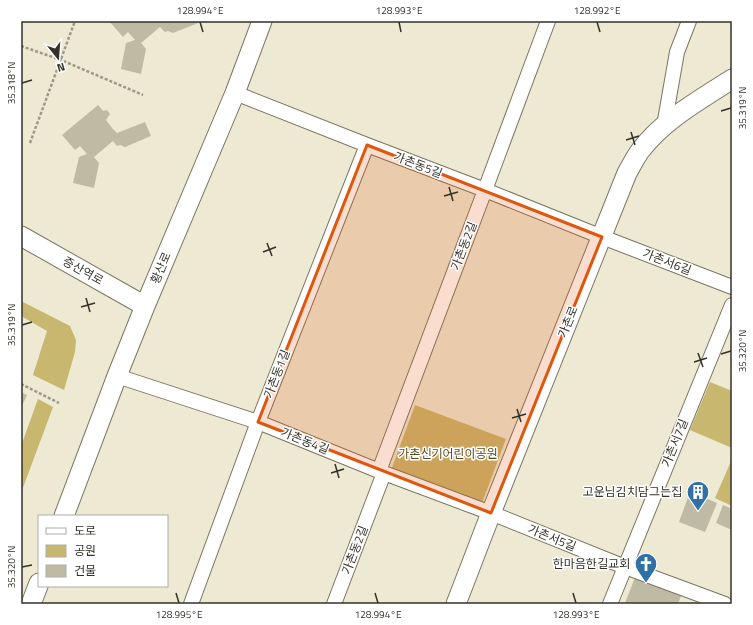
<svg xmlns="http://www.w3.org/2000/svg" width="753" height="625" font-family="'Titillium Web','Noto Sans KR',sans-serif">
<rect width="100%" height="100%" fill="#ede9d2"/>
<path fill="#c8b76f" d="M 21,301 L 70,326 L 76,340 L 75,352 L 64,390 L 33,375 L 47,331 L 21,316 Z
M 710,382 L 732,391 L 732,448 L 690,430 Z
M 38,399 L 53,407 L 21,493 L 21,446 Z
M 415,405 L 506,439 L 482,503 L 391,470 Z
M 732,459 L 732,506 L 715,498 Z"/>
<path fill="#bfbaa4" d="M 109,21 L 198,21 L 198,23 L 173,33 L 168,31 L 165,32 L 160,27 L 141,43 L 146,49 L 141,74 L 121,69 L 126,43 L 135,40 L 128,32 L 123,37 Z
M 98,105 L 103,111 L 107,110 L 110,114 L 106,120 L 112,128 L 117,133 L 145,122 L 151,136 L 125,147 L 120,145 L 117,146 L 113,141 L 94,157 L 99,163 L 94,188 L 73,183 L 79,157 L 87,154 L 80,146 L 75,150 L 62,135 Z
M 21,392 L 27,395 L 21,408 Z
M 690,492 L 717,503 L 705,532 L 679,522 Z
M 723,505 L 732,509 L 732,530 L 716,523 Z
M 636,575 L 682,593 L 678,604 L 625,603 Z"/>
<g fill="none" stroke-linecap="round" stroke-linejoin="round">
<g stroke="#7a7662" stroke-width="16">
<path id="street" d="M 235,93 L 367,145 L 485,190 L 602,237 L 732,287
M 664,126 L 677,52 L 689,21
M 117,376 L 258,422 L 384,473 L 491,513 L 625,567 L 725,604
M 379,471 L 485,190 L 548,21
M 191,604 L 258,422 L 367,145
M 334,604 L 384,473
M 610,604 L 732,305"/>
</g>
<g stroke="#7a7662" stroke-width="21">
<path id="secondary" d="M 21,236 L 145,306
M 64,516 L 117,376 L 145,306 L 235,93 L 262,21
M 31,604 L 39,583
M 456,604 L 491,513 L 627,173 C 631,166 635,158 640,151 C 663,120 700,100 732,79"/>
</g>
<path stroke="#9c9888" stroke-width="2.5" stroke-dasharray="3 2" stroke-linecap="butt" d="M 21,46 L 61,60 L 143,95
M 30,143 L 75,21
M 21,384 L 59,403"/>
<use href="#street" stroke="#fff" stroke-width="14"/>
<use href="#secondary" stroke="#fff" stroke-width="19"/>
</g>
<path fill="#df570d" fill-opacity="0.2" stroke="#df570d" stroke-width="3" stroke-linejoin="round" d="M 367,145 L 602,237 L 491,513 L 258,422 Z"/>
<path fill="none" stroke="#333129" stroke-width="1.5" d="M 200,22 L 203,32M 399,22 L 401,32M 597,22 L 600,32M 22,83 L 32,80M 721,111 L 731,108M 631,132 L 635,145M 626,140 L 639,136M 449,187 L 453,201M 444,196 L 458,192M 267,243 L 272,256M 263,252 L 276,247M 86,298 L 90,312M 81,307 L 95,303M 22,325 L 32,322M 698,353 L 703,367M 721,354 L 731,351M 694,362 L 707,358M 517,409 L 521,422M 512,418 L 526,414M 335,464 L 339,478M 331,473 L 344,469M 22,567 L 32,565M 176,593 L 179,603M 375,593 L 378,603M 573,593 L 576,603"/>
<defs>
<g id="building-pin" transform="scale(1.15)"><path d="M0 17L-7.5 6A9.5 9.5 0 1 1 7.5 6Z" fill="#3070a7" stroke="#fff"/><path d="M-4-6H4V6H1V3H-1V6H-4ZM-2.5-4.3h1.7v1.8h-1.7ZM.8-4.3h1.7v1.8H.8ZM-2.5-1h1.7V.8h-1.7ZM.8-1h1.7V.8H.8Z" fill="#fff"/></g>
<g id="church-pin" transform="scale(1.15)"><path d="M0 17L-7.5 6A9.5 9.5 0 1 1 7.5 6Z" fill="#3070a7" stroke="#fff"/><path d="M-1.2-6h2.4v3.5h3.3v2.4h-3.3V6h-2.4V-.1h-3.3v-2.4h3.3Z" fill="#fff"/></g>
</defs>
<g fill-rule="evenodd">
<use href="#building-pin" x="698" y="492"/>
<use href="#church-pin" x="646" y="564"/>
</g>
<g text-anchor="middle" stroke-width="3" stroke-linejoin="round" paint-order="stroke">
<g font-size="12" fill="#333129" stroke="#fff">
<text transform="translate(418 165) rotate(21)" y="4">가촌동5길</text>
<text transform="translate(464 246) rotate(-69)" y="4">가촌동2길</text>
<text transform="translate(667 262) rotate(21)" y="4">가촌서6길</text>
<text transform="translate(161 268) rotate(-67)" y="4">황산로</text>
<text transform="translate(83 271) rotate(29)" y="4">증산역로</text>
<text transform="translate(568 322) rotate(-68)" y="4">가촌로</text>
<text transform="translate(277 374) rotate(-69)" y="4">가촌동1길</text>
<text transform="translate(305 441) rotate(22)" y="4">가촌동4길</text>
<text transform="translate(675 443) rotate(-68)" y="4">가촌서7길</text>
<text transform="translate(552 538) rotate(22)" y="4">가촌서5길</text>
<text transform="translate(355 550) rotate(-69)" y="4">가촌동2길</text>
</g>
<g font-size="12" fill="#564d24" stroke="#fff">
<text x="448" y="458">가촌신기어린이공원</text>
</g>
<g font-size="12" fill="#333129" stroke="#fff" text-anchor="end">
<text x="682" y="496">고운님김치담그는집</text>
<text x="630" y="568">한마음한길교회</text>
</g>
</g>
<rect width="753" height="625" fill="none" stroke="#ffffff" stroke-width="44"/>
<rect x="38" y="515" width="130" height="72" fill="#ffffff" stroke="#adada9"/>
<rect x="46" y="528" width="20" height="6" fill="#ffffff" stroke="#adada9"/>
<text x="74" y="535" font-size="12" fill="#333129">도로</text>
<rect x="46" y="545" width="20" height="12" fill="#c8b76f" stroke="#adada9"/>
<text x="74" y="555" font-size="12" fill="#333129">공원</text>
<rect x="46" y="565" width="20" height="12" fill="#bfbaa4" stroke="#adada9"/>
<text x="74" y="575" font-size="12" fill="#333129">건물</text>
<g transform="translate(58 58) rotate(163)" stroke="#ffffff" stroke-width="3" paint-order="stroke">
<path d="M0-3L7 15L0 10L-7 15Z" fill="#333129"/>
<text y="-6" font-size="11" font-weight="bold" text-anchor="middle" fill="#333129">N</text>
</g>
<rect x="22" y="22" width="709" height="581" fill="none" stroke="#333129" stroke-width="1.5"/>
<g font-size="10" text-anchor="middle" fill="#333129">
<text x="200" y="14">128.994°E</text>
<text x="399" y="14">128.993°E</text>
<text x="597" y="14">128.992°E</text>
<text transform="translate(11 83) rotate(-90)" y="4">35.318°N</text>
<text transform="translate(742 108) rotate(-90)" y="4">35.319°N</text>
<text transform="translate(11 325) rotate(-90)" y="4">35.319°N</text>
<text transform="translate(742 351) rotate(-90)" y="4">35.320°N</text>
<text transform="translate(11 567) rotate(-90)" y="4">35.320°N</text>
<text x="179" y="618">128.995°E</text>
<text x="378" y="618">128.994°E</text>
<text x="576" y="618">128.993°E</text>
</g>
</svg>
